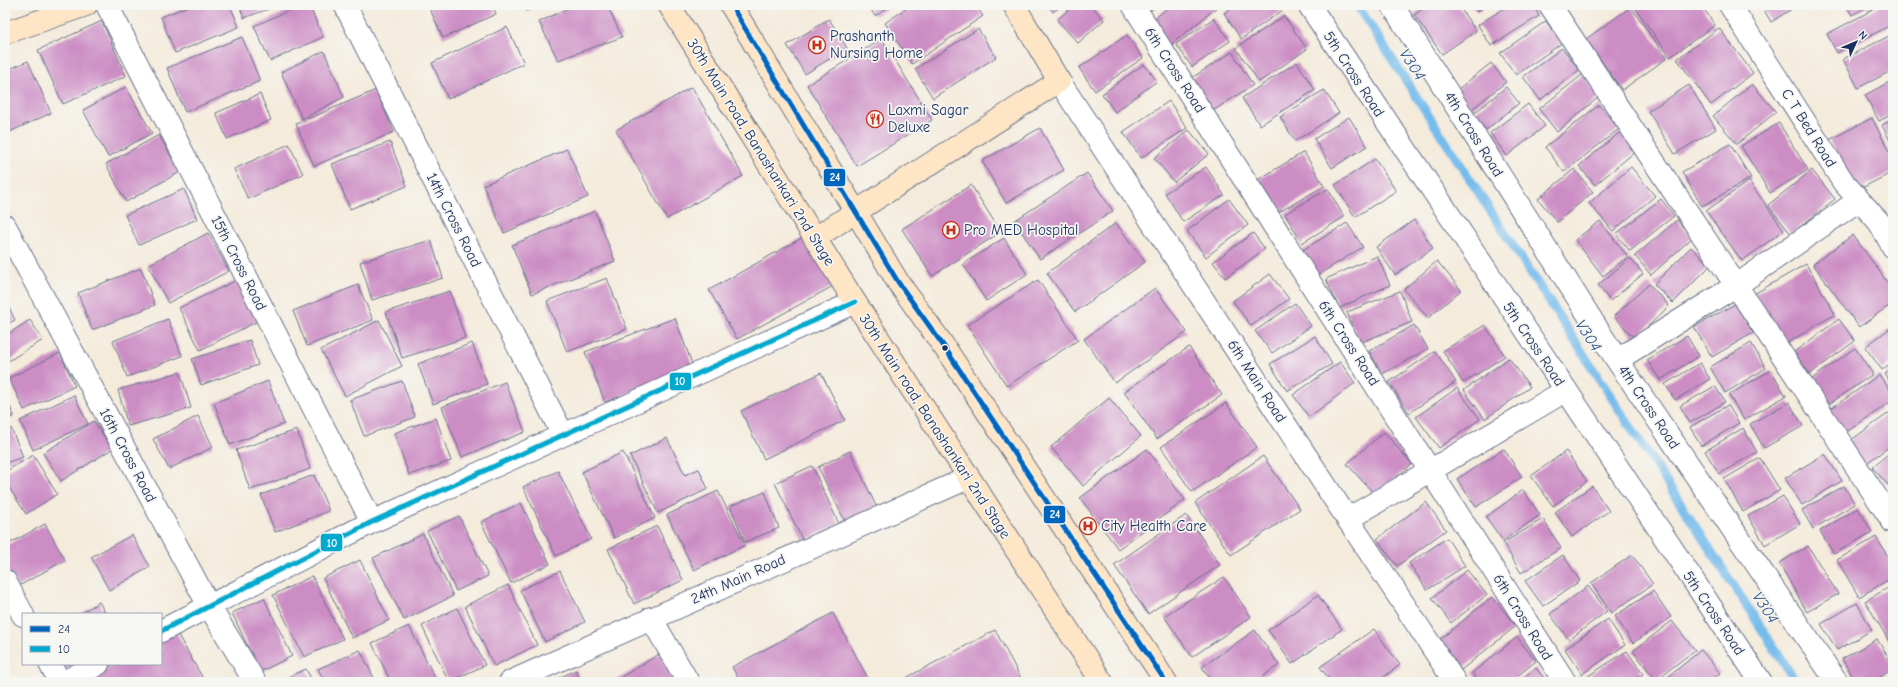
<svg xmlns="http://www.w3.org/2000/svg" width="1898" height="687" font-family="'Comic Neue',sans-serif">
<rect width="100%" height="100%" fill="#f6f6f2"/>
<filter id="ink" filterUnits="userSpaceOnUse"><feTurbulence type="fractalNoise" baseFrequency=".025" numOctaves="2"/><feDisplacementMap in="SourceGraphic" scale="8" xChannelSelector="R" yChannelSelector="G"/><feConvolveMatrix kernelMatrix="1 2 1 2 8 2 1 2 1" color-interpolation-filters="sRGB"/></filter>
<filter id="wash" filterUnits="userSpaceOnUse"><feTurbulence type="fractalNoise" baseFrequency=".012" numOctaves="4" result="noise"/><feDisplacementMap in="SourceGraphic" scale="16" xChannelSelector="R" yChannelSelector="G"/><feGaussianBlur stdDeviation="0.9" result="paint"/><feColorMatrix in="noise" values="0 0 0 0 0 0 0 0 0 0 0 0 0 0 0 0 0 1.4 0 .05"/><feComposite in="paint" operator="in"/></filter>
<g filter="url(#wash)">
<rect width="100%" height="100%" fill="#f4ebdb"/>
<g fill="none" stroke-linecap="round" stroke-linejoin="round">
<path stroke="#74bcec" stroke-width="9" d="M 1357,5 L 1796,682"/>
</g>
<g id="blocks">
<path fill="#cc8dc5" d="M 191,5 L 230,5 L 239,27 L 175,53 L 161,17 Z
M 239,5 L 279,5 L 244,18 Z
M 301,5 L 309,5 L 323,37 L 270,61 L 254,26 Z
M 428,5 L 492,5 L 496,14 L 443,38 Z
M 523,5 L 541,5 L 526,11 Z
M 575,5 L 607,5 L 622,37 L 558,60 L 539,22 Z
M 868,5 L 893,5 L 875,16 Z
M 911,5 L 975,5 L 983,16 L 912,64 L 885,23 Z
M 1048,5 L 1063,5 L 1053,12 Z
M 1074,5 L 1091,5 L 1104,20 L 1078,43 L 1057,20 Z
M 1145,5 L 1157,5 L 1150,11 Z
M 1171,5 L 1214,5 L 1216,8 L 1167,48 L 1148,24 Z
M 1236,5 L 1280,5 L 1283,10 L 1241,39 L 1224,13 Z
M 1414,5 L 1423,5 L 1418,9 Z
M 1428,5 L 1458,5 L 1476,31 L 1442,54 L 1414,15 Z
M 1472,5 L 1487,5 L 1477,12 Z
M 1509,5 L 1533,5 L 1539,16 L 1491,46 L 1478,25 Z
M 1633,5 L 1701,5 L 1715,25 L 1670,57 Z
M 1761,5 L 1798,5 L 1771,22 Z
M 1846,5 L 1871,5 L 1852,15 Z
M 1882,5 L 1893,5 L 1893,24 L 1837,53 L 1827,34 Z
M 1631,7 L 1667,58 L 1622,90 L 1586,39 Z
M 1284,16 L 1307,49 L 1259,82 L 1236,48 Z
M 1214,18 L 1230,41 L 1192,67 L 1176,44 Z
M 829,19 L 847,48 L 805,74 L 787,45 Z
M 102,21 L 126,76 L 63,104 L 38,50 Z
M 1546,21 L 1562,43 L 1516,75 L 1500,53 Z
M 507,27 L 524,63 L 448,99 L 432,63 Z
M 1719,28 L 1753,73 L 1711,105 L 1677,59 Z
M 978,29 L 996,57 L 933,98 L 915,69 Z
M 1893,34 L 1893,70 L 1858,88 L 1843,59 Z
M 1127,35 L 1143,58 L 1095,91 L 1079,68 Z
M 242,37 L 260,81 L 185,112 L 167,68 Z
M 882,39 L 932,120 L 857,166 L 807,85 Z
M 1562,48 L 1579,70 L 1540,100 L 1523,77 Z
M 324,51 L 344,97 L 302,119 L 281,72 Z
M 1232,52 L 1253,85 L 1211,112 L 1190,79 Z
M 28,61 L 51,113 L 5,134 L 5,71 Z
M 1297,62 L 1315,90 L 1260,125 L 1242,98 Z
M 1491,63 L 1506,82 L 1472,109 L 1457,90 Z
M 1144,64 L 1157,81 L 1115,112 L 1102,94 Z
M 1583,74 L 1600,96 L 1557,132 L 1539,109 Z
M 1893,80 L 1893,114 L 1879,121 L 1865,95 Z
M 1752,84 L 1776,112 L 1737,144 L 1713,116 Z
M 1689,85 L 1716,129 L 1675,154 L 1648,111 Z
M 126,87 L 152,133 L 108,157 L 83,110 Z
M 692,87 L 743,176 L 667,219 L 616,130 Z
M 1506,87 L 1519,103 L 1486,130 L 1473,114 Z
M 376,90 L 394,132 L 314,166 L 296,124 Z
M 1324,90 L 1339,113 L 1295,141 L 1280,117 Z
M 260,94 L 271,120 L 227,139 L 216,113 Z
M 1169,101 L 1187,128 L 1141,158 L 1123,132 Z
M 1528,104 L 1545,126 L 1507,156 L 1490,133 Z
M 1599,105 L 1619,129 L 1564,172 L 1545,147 Z
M 1349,117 L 1367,146 L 1332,168 L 1314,139 Z
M 1872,118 L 1893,159 L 1893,172 L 1856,191 L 1829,140 Z
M 1893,119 L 1893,147 L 1882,125 Z
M 1779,123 L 1808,170 L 1770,193 L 1741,146 Z
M 1040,128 L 1064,170 L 1006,203 L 982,161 Z
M 1189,130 L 1209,154 L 1174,182 L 1154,158 Z
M 1620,132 L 1636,151 L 1595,185 L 1579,166 Z
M 159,135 L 180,172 L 126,202 L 106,164 Z
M 390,142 L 407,186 L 350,209 L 332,164 Z
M 289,144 L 303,174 L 248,199 L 234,169 Z
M 1730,144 L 1751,178 L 1702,206 L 1682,172 Z
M 567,149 L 588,197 L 504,233 L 483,185 Z
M 1304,152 L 1324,186 L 1274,215 L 1254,182 Z
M 1375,159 L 1396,191 L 1355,217 L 1335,185 Z
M 1206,167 L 1224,195 L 1183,222 L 1165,193 Z
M 1631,167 L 1655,196 L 1613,231 L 1589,203 Z
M 1574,169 L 1593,192 L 1557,222 L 1538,199 Z
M 1812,170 L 1835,199 L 1791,234 L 1768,205 Z
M 1087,173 L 1113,211 L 1040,259 L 1014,221 Z
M 1749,181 L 1784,230 L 1742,261 L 1706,211 Z
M 971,185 L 1001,232 L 932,276 L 902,229 Z
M 184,189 L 197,219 L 139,245 L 125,215 Z
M 1328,189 L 1344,217 L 1302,243 L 1285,214 Z
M 1229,199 L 1248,225 L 1206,257 L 1187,231 Z
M 1661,199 L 1674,216 L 1630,251 L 1616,234 Z
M 595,211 L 615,261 L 532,294 L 512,245 Z
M 1414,220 L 1433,248 L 1395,275 L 1376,247 Z
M 1677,220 L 1692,238 L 1651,275 L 1635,256 Z
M 1600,221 L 1628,257 L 1603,276 L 1575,240 Z
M 1116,223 L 1145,262 L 1075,312 L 1047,273 Z
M 1347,223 L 1363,247 L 1313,278 L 1298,253 Z
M 208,233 L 229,271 L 168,303 L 148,265 Z
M 1253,233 L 1265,249 L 1225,278 L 1213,262 Z
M 807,235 L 835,285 L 737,339 L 709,290 Z
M 1853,235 L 1893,290 L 1893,303 L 1859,327 L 1813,264 Z
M 1004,238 L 1027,274 L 986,301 L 963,264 Z
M 431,240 L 443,278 L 372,300 L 360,262 Z
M 1691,247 L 1710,266 L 1673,303 L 1654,284 Z
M 1377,256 L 1390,285 L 1339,308 L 1326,279 Z
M 1630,258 L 1643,274 L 1610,301 L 1598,285 Z
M 1437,261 L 1461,290 L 1428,318 L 1404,289 Z
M 1806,264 L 1835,314 L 1784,345 L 1754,294 Z
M 141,268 L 155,305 L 92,330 L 78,293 Z
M 1270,274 L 1289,299 L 1251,326 L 1233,301 Z
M 245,276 L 266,317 L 200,350 L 179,308 Z
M 607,278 L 627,329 L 567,352 L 547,301 Z
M 1038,280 L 1078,340 L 1007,386 L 967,325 Z
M 1649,284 L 1669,306 L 1635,339 L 1614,316 Z
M 358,285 L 373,320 L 307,346 L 293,311 Z
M 1155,288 L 1187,332 L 1115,383 L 1084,339 Z
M 450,291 L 465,338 L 402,358 L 386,312 Z
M 1400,291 L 1412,322 L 1359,343 L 1347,312 Z
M 5,299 L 15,320 L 5,325 Z
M 1295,303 L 1311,326 L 1272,353 L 1255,331 Z
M 1735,304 L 1753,333 L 1712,357 L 1694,327 Z
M 675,318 L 694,369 L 605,402 L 585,352 Z
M 168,319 L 182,356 L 127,377 L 113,341 Z
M 1839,319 L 1855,341 L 1810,374 L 1794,352 Z
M 30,320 L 43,340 L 5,363 L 5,336 Z
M 379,320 L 402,366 L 345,396 L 321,350 Z
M 1414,325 L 1428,349 L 1382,374 L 1369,351 Z
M 1485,325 L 1505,356 L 1463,383 L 1443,351 Z
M 1893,326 L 1893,361 L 1882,370 L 1865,347 Z
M 1315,336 L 1332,364 L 1287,391 L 1270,364 Z
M 1687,336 L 1699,356 L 1660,380 L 1647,360 Z
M 250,340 L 258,365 L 201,385 L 192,359 Z
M 472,343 L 487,384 L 433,404 L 418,364 Z
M 1751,343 L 1766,368 L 1725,393 L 1710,367 Z
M 1189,347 L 1222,395 L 1157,439 L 1124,392 Z
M 1855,348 L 1873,374 L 1826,406 L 1809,381 Z
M 1435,351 L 1456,382 L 1409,413 L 1389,382 Z
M 60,353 L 75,386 L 24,410 L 9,378 Z
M 1509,358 L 1530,387 L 1485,419 L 1464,390 Z
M 1340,362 L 1355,383 L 1309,417 L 1293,395 Z
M 1700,363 L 1710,379 L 1675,400 L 1665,384 Z
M 1893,369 L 1893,386 L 1885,374 Z
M 1771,370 L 1786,396 L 1744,420 L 1729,395 Z
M 180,372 L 191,408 L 128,426 L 118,390 Z
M 821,373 L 845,420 L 764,459 L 741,411 Z
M 1879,375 L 1893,394 L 1893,400 L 1845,433 L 1829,410 Z
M 268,381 L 284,424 L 230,445 L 214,403 Z
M 402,381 L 415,417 L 364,436 L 350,400 Z
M 505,382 L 525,432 L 462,457 L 442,407 Z
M 1715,386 L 1725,402 L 1690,423 L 1680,406 Z
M 1457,388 L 1480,419 L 1439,448 L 1416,417 Z
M 74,395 L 88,424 L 33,450 L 20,421 Z
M 5,396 L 14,416 L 5,420 Z
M 1109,398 L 1141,436 L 1083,486 L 1051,447 Z
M 1789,402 L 1803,426 L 1764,448 L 1750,424 Z
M 1226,403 L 1257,447 L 1192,492 L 1161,447 Z
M 1728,405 L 1739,423 L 1701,446 L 1690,427 Z
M 1893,410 L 1893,444 L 1864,465 L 1847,443 Z
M 198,416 L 213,447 L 169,469 L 153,439 Z
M 436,418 L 451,461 L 409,475 L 394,433 Z
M 94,421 L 112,449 L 61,481 L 43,453 Z
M 11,428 L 23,457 L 5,463 L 5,430 Z
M 1743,428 L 1757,452 L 1719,474 L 1705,451 Z
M 297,430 L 310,469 L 250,490 L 236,450 Z
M 1384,432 L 1412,464 L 1375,495 L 1347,464 Z
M 667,438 L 685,475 L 699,469 L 708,489 L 658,513 L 630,456 Z
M 1147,449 L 1185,500 L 1118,549 L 1080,498 Z
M 1504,449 L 1522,477 L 1476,507 L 1457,479 Z
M 1893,450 L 1893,481 L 1888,485 L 1872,467 Z
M 850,451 L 877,508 L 846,523 L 818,467 Z
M 1566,451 L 1587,481 L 1553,506 L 1531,476 Z
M 623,452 L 655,518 L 614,538 L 582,472 Z
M 1825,454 L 1842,481 L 1802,505 L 1785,478 Z
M 33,455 L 57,494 L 26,514 L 5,481 L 5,472 Z
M 1263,456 L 1300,509 L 1231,555 L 1195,503 Z
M 1760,458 L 1780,490 L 1743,512 L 1724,479 Z
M 812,466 L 839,524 L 803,541 L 775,483 Z
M 558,471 L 591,539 L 556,556 L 523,487 Z
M 314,475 L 329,511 L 275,532 L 261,495 Z
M 1592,486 L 1609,511 L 1572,537 L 1555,512 Z
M 1844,486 L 1855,504 L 1813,529 L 1802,510 Z
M 1523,490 L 1540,515 L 1503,541 L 1486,517 Z
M 718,491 L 745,545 L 694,570 L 667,515 Z
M 765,492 L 779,528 L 745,542 L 730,506 Z
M 1783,496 L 1800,524 L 1765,545 L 1748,516 Z
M 1426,502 L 1446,530 L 1397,566 L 1377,539 Z
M 521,503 L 550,564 L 511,583 L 481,522 Z
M 1858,508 L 1872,532 L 1834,554 L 1820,531 Z
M 1186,515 L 1220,565 L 1148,614 L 1114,565 Z
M 459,516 L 488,576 L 456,591 L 427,531 Z
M 1543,519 L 1561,548 L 1521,573 L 1503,543 Z
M 45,524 L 65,560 L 17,587 L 5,566 L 5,546 Z
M 657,526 L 683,580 L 634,604 L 608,549 Z
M 423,534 L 453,596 L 404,620 L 373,558 Z
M 132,535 L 150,567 L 109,590 L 91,557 Z
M 1876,537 L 1893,565 L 1893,577 L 1859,597 L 1837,560 Z
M 1447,538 L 1465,566 L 1427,590 L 1409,563 Z
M 1808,546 L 1838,594 L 1807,612 L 1779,563 Z
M 1563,555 L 1580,581 L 1543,606 L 1525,581 Z
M 1632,555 L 1653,584 L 1611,613 L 1591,583 Z
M 360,560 L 389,620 L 352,638 L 323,578 Z
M 1467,570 L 1487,595 L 1451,623 L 1432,598 Z
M 560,571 L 585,622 L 545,642 L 520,590 Z
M 312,576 L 343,639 L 304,657 L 273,595 Z
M 1224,577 L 1251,617 L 1192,657 L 1164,616 Z
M 508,585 L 537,645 L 494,666 L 465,606 Z
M 1893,585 L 1893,638 L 1889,641 L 1865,601 Z
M 1588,586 L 1607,611 L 1569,640 L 1550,614 Z
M 1653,591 L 1671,617 L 1633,643 L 1615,616 Z
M 1318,595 L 1342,629 L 1292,664 L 1268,630 Z
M 1492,597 L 1516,626 L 1461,670 L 1438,641 Z
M 264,598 L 292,656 L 260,672 L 232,613 Z
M 99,602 L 106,614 L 80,614 Z
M 1857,603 L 1872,630 L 1837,650 L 1821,624 Z
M 457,608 L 485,665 L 449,682 L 422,626 Z
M 833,613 L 870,682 L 740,682 L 732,667 Z
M 1608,619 L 1625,645 L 1582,674 L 1565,649 Z
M 1672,621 L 1695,650 L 1656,680 L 1633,651 Z
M 409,626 L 437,682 L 391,682 L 372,643 Z
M 1374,629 L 1400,665 L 1377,682 L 1331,682 L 1320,667 Z
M 175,630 L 205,682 L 81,682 L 114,664 L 161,664 L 161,638 Z
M 995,630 L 1023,682 L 908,682 L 906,678 Z
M 1255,630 L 1279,665 L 1255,682 L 1212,682 L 1202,667 Z
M 1517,637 L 1536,661 L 1510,682 L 1479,682 L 1472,673 Z
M 1877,639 L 1893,665 L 1893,669 L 1872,682 L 1856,682 L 1842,659 Z
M 360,650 L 376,682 L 325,682 L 318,669 Z
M 1701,650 L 1720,673 L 1710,682 L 1662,682 Z
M 1627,651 L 1643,674 L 1632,682 L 1592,682 L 1588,676 Z
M 661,653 L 679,682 L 613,682 Z
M 57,664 L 78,664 L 62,673 Z
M 1536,668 L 1547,682 L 1517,682 Z
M 306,669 L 313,682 L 278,682 Z
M 576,670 L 581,682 L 550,682 Z
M 17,678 L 19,682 L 9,682 Z"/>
</g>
</g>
<g filter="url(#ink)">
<use href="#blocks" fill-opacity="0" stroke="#67718a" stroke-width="1"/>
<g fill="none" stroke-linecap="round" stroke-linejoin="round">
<g stroke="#67718a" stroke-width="24">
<path id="street" d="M 107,5 L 372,522
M 345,5 L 563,435
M 1133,5 L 1565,682
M 1309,5 L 1761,682
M 1392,5 L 1617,360 L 1837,682
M 1550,5 L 1893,522
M 1730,5 L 1844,183 L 1879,222 L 1893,247
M 1059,81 L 1455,682
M 5,226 L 209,606 L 255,682
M 1617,360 L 1737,285 L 1859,200
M 1348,519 L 1565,391
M 5,581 L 23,615
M 651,618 L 688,682
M 161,631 L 372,522 L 855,302
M 50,664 L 60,682
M 64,682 L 98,664
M 510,682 L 968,478"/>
</g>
<g stroke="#67718a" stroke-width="24">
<path id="secondary" d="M 669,5 L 855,302 L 1102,682
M 731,5 L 898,282 L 945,348 L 1166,682
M 5,33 L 86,5
M 815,238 L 1059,81 L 1014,5"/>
</g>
<use href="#street" stroke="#fff" stroke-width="22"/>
<use href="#secondary" stroke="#fde5c5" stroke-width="22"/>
<g stroke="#f6f6f2" stroke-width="8">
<path id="bus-1" d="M 731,5 L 898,282 L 945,348 L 1166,682"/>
</g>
<g stroke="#f6f6f2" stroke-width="8">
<path id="bus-2" d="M 161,631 L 372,522 L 855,302"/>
</g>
<use href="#bus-1" stroke="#0065bd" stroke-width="5"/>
<use href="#bus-2" stroke="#00a9ce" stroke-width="5"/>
</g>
</g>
<defs>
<g id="hospital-ring" transform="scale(0.9)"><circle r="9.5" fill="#f6f6f2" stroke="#c8321e" stroke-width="1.5"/><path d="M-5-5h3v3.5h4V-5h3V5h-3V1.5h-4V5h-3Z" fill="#c8321e"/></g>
<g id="restaurant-ring" transform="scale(0.9)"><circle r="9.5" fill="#f6f6f2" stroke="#c8321e" stroke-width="1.5"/><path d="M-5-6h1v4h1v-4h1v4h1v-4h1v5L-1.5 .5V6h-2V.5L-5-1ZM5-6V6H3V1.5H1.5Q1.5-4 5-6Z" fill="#c8321e"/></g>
</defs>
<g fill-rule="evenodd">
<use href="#hospital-ring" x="817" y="45"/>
<use href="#restaurant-ring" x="875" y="119"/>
<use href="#hospital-ring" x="951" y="230"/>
<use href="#hospital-ring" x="1088" y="526"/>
</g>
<circle fill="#1b2f5e" stroke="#f6f6f2" stroke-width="1.5" cx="945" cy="348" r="3.5"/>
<g text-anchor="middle" stroke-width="3.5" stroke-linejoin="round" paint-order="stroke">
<g font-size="15" fill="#1b2f5e" stroke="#f6f6f2" text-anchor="start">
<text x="830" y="41">Prashanth<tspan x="830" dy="17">Nursing Home</tspan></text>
<text x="888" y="115">Laxmi Sagar<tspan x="888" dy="17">Deluxe</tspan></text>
<text x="964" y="235">Pro MED Hospital</text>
<text x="1101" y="531">City Health Care</text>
</g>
<g font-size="15" fill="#1b2f5e" stroke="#f6f6f2">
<text transform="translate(1175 70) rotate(57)" y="5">6th Cross Road</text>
<text transform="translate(1354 74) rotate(57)" y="5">5th Cross Road</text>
<text transform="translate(1809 128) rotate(58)" y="5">C T Bed Road</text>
<text transform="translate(1474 134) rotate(58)" y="5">4th Cross Road</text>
<text transform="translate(761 152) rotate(58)" y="5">30th Main road, Banashankari 2nd Stage</text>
<text transform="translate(454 220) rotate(63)" y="5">14th Cross Road</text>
<text transform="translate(239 263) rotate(63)" y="5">15th Cross Road</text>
<text transform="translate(1349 343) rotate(57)" y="5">6th Cross Road</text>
<text transform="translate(1534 344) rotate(56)" y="5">5th Cross Road</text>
<text transform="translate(1257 381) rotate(57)" y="5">6th Main Road</text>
<text transform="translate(1649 407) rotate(56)" y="5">4th Cross Road</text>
<text transform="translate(935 426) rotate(57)" y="5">30th Main road, Banashankari 2nd Stage</text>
<text transform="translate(128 455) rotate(62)" y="5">16th Cross Road</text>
<text transform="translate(738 579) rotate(-24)" y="5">24th Main Road</text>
<text transform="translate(1714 613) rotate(56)" y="5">5th Cross Road</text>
<text transform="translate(1523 617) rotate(58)" y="5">6th Cross Road</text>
</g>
<g font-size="16" font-style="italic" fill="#365989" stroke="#f6f6f2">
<text transform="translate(1413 64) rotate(57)" y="6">V304</text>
<text transform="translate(1589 335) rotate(57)" y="6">V304</text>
<text transform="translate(1766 607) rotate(57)" y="6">V304</text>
</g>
</g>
<g stroke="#f6f6f2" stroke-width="1.5">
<rect x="823" y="168" width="23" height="19" rx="4" fill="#0065bd"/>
<rect x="669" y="372" width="23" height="19" rx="4" fill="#00a9ce"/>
<rect x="1043" y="505" width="23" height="19" rx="4" fill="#0065bd"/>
<rect x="320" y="533" width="23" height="19" rx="4" fill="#00a9ce"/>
</g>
<g font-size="11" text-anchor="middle" font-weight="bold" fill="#fff">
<text x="835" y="181">24</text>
<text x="680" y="385">10</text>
<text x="1055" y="518">24</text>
<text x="332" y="547">10</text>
</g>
<rect width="1898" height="687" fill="none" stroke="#f6f6f2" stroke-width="20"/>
<rect x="22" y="613" width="140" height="52" fill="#f6f6f2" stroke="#9ea6b7"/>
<rect x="30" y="626" width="20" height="6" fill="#0065bd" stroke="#9ea6b7"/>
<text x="58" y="633" font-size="12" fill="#1b2f5e">24</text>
<rect x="30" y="646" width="20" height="6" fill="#00a9ce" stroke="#9ea6b7"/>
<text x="58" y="653" font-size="12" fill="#1b2f5e">10</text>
<g transform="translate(1856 42) rotate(46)" stroke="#f6f6f2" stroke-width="3" paint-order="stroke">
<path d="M0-3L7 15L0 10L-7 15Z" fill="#1b2f5e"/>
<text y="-6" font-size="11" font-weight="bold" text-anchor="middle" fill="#1b2f5e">N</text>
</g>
</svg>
